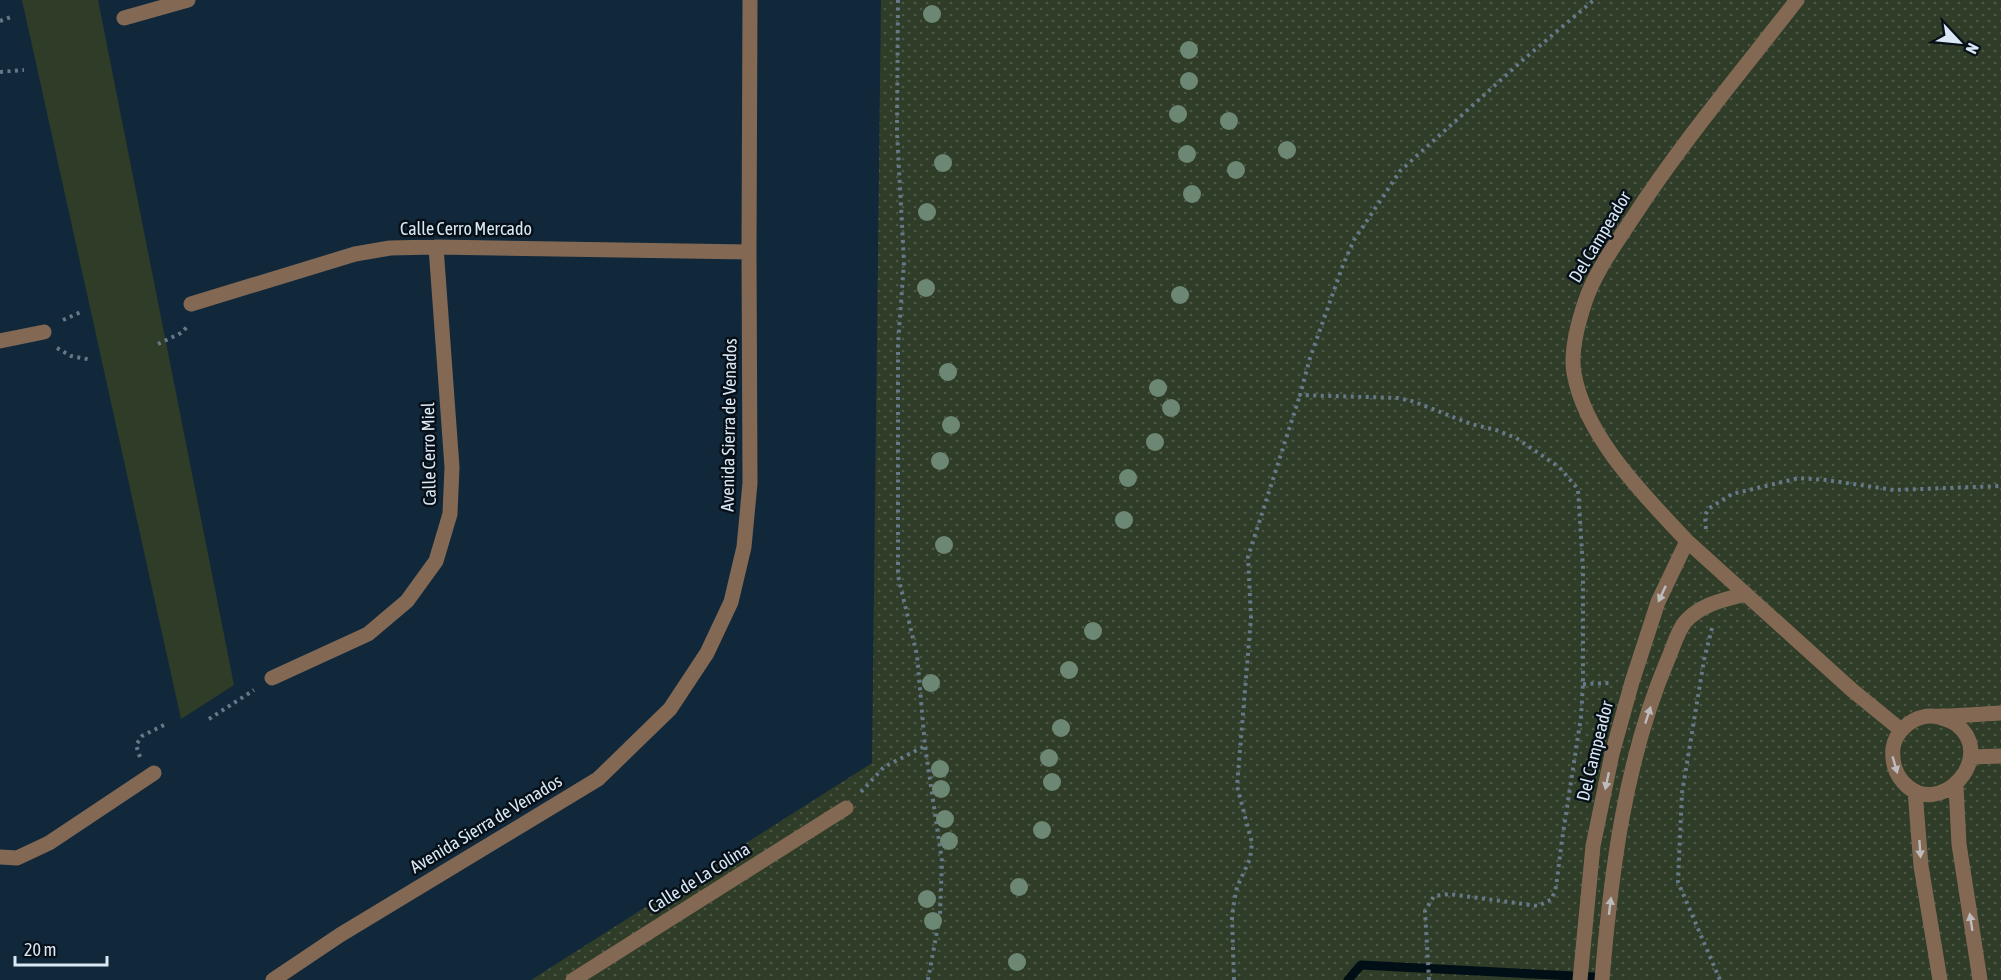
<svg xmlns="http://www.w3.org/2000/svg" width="2001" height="980" font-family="'Asap Condensed',sans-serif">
<defs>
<pattern id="grass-dots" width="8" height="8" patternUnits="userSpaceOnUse" patternTransform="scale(1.5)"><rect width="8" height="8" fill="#2f3c27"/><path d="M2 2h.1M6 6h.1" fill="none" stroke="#4d5847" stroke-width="1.8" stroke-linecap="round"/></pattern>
</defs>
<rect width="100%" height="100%" fill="#11283b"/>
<path fill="url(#grass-dots)" d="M 881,0 L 2001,0 L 2001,980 L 531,980 L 872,763 Z"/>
<path fill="#2f3c27" d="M 22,0 L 98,0 L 234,685 L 181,719 Z"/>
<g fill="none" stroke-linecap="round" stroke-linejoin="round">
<path stroke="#000e15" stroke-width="9" d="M 1348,980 L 1361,965 L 1594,977 L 1603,980"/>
<path stroke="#66798a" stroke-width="4" stroke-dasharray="3 4.5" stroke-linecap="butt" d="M 898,0 L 897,132 L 904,262 L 898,344 L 898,576 L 917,655 L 925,746 L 942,861 L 940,915 L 928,980
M 0,21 L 11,17
M 0,72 L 24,70
M 63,320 L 81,312
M 158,344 L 181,333 L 188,326
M 57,348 L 71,356 L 92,360
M 1706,529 L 1705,516 L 1708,509 L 1732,494 L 1799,478 L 1826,480 L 1894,490 L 2001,486
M 1712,628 L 1704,660 L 1682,793 L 1678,882 L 1720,980
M 1583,684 L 1610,683
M 209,719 L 254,690
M 140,757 L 136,745 L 142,736 L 164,725
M 861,792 L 884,767 L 925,746
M 1234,980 L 1232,917 L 1234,902 L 1237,887 L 1250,859 L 1252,843 L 1237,786 L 1251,618 L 1248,557 L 1300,395
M 1429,980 L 1425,911 L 1434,896 L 1449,894 L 1538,906 L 1552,899 L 1556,887 L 1562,840 L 1581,717 L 1583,684 L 1583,568 L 1578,489 L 1559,467 L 1516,438 L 1496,430 L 1471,424 L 1412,401 L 1398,398 L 1300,395 L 1310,358 L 1343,265 L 1354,240 L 1400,171 L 1524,59 L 1594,0"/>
<path stroke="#836954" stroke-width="15" d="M 1797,0 C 1741,72 1682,142 1632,219 C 1615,245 1595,272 1585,302 C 1578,323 1570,351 1574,373 C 1585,437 1645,496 1687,541 L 1852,690 L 1901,730
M 124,18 L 188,0
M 191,304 L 355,254 L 390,248 L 436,247 L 749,252
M 0,341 L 44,332
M 272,678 L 368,634 L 407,601 L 436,561 L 450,514 L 452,467 L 436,247
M 1939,717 C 1944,719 1951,721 1956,724 C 1999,757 1938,822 1903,782 C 1894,772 1892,760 1893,748 C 1895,733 1909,720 1923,717 C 1929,715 1936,717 1942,716 C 1961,716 1981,714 2001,713
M 1971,757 L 2001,756
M 1956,786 L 1959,844 L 1980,980
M 1915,791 L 1921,866 L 1940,980
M 0,857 L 17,858 L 49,843 L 154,773
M 273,980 L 340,935 L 598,779 L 670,709 L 707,653 L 731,602 L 744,547 L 750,483 L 749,252 L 750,0
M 573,980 L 846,808
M 1580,980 L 1593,846 L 1612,754 L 1632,682 L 1658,602 L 1687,541
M 1602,980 C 1611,872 1625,760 1668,659 C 1673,648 1677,632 1685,622 C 1701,604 1723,600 1746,594"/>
</g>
<g fill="#6d8775">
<circle cx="932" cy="14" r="9"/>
<circle cx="1189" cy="50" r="9"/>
<circle cx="1189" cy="81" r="9"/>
<circle cx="1178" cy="114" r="9"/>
<circle cx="1229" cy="121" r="9"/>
<circle cx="1287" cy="150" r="9"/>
<circle cx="1187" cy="154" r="9"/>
<circle cx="943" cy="163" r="9"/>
<circle cx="1236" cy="170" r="9"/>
<circle cx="1192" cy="194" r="9"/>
<circle cx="927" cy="212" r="9"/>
<circle cx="926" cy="288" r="9"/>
<circle cx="1180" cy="295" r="9"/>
<circle cx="948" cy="372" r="9"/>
<circle cx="1158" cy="388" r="9"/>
<circle cx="1171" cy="408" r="9"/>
<circle cx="951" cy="425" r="9"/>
<circle cx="1155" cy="442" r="9"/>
<circle cx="940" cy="461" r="9"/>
<circle cx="1128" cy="478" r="9"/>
<circle cx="1124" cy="520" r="9"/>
<circle cx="944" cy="545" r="9"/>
<circle cx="1093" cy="631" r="9"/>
<circle cx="1069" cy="670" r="9"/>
<circle cx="931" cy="683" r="9"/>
<circle cx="1061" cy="728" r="9"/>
<circle cx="1049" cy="758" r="9"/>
<circle cx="940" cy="769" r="9"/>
<circle cx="1052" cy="782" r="9"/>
<circle cx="941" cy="789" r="9"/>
<circle cx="945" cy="819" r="9"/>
<circle cx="1042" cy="830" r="9"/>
<circle cx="949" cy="841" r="9"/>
<circle cx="1019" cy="887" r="9"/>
<circle cx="927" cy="899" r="9"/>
<circle cx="933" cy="921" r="9"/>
<circle cx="1017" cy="962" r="9"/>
</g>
<defs><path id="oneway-solid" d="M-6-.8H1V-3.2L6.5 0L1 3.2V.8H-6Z" transform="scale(1.5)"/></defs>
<g fill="#bcbcbd">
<use href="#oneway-solid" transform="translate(1662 594) rotate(115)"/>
<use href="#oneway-solid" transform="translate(1648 715) rotate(-72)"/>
<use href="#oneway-solid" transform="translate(1895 765) rotate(74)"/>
<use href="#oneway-solid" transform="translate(1607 781) rotate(102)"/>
<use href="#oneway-solid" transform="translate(1920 849) rotate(86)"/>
<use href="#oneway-solid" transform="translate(1610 906) rotate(-83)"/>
<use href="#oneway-solid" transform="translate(1971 922) rotate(-99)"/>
</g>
<g text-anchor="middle" stroke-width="5" stroke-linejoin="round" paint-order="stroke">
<g font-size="18" fill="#dae8f5" stroke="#071018">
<text x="466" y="235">Calle Cerro Mercado</text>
<text transform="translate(1600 237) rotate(-59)" y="6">Del Campeador</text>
<text transform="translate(729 425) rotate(-89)" y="6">Avenida Sierra de Venados</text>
<text transform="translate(429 454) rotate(-91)" y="6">Calle Cerro Miel</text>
<text transform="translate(1595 751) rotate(-76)" y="6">Del Campeador</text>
<text transform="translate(486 824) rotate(-31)" y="6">Avenida Sierra de Venados</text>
<text transform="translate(699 878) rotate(-32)" y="6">Calle de La Colina</text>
</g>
</g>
<g transform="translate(1959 42) rotate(116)" stroke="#071018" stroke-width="4.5" paint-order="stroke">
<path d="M0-4.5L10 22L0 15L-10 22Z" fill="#dae8f5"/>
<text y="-9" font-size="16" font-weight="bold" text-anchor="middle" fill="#dae8f5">N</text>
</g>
<path d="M15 956v9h92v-9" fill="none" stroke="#dae8f5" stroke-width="3"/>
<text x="24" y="956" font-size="18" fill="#dae8f5" stroke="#071018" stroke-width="4.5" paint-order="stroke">20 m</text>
</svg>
